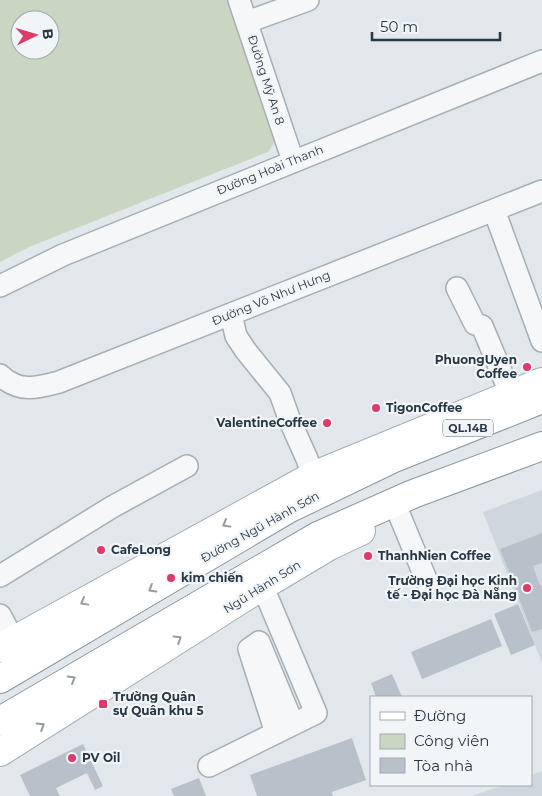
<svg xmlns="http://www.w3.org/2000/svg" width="542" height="796" font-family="Montserrat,sans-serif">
<rect width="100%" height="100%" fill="#e1e7eb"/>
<path fill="#cfd6de" d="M 542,490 L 542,663 L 483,512 Z
M 542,771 L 542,796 L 472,796 L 504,785 L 531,785 L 531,775 Z"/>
<path fill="#cad6c2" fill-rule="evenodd" d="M 0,0 L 227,0 L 278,137 L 268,152 L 29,247 L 0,262 ZM 20,20 L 50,20 L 50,50 L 20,50 Z"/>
<path fill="#b8c1ca" d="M 542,533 L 542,563 L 533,566 L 540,586 L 542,585 L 542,629 L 532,632 L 500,549 Z
M 518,604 L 535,645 L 511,655 L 494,614 Z
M 491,619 L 502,646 L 422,679 L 411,652 Z
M 392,674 L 402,697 L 376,697 L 371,683 Z
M 352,738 L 366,780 L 332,792 L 333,796 L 257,796 L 250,775 Z
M 83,744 L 103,786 L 95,790 L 87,773 L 56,788 L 60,796 L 30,796 L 20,775 Z
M 199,778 L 206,796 L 174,796 L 171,789 Z"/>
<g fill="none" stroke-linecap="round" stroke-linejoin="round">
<g stroke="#a6afb6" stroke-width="24">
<path id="minor" d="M 239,0 L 293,161
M 247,22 L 308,0
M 494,210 L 542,341
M 0,286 L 63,255 L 542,61
M 457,288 L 475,324 L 482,326 L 511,395
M 231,314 L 236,336 L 246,351 L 280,393 L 290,421 L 307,459 L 313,476
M 0,375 C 19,393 37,388 59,382 L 542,191
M 399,514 L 428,584
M 0,576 L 112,507 L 187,466
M 0,615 L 14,641
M 276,733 L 249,649 L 259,642 L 293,724
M 209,766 L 316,713 L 257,573"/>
</g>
<g stroke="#9fadb9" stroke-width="30">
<path id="major" d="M 0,648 L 313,476 L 542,382
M 0,752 L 262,586 L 329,546 L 361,531"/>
</g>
<g stroke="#8797a4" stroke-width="30">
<path id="highway" d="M 0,679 L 288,509 L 394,458 L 542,399
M 0,721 L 318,536 L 413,494 L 542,446"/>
</g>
<use href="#minor" stroke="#f5f7f9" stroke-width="21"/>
<use href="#major" stroke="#fff" stroke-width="28"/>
<use href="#highway" stroke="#fff" stroke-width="28"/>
</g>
<defs><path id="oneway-chevron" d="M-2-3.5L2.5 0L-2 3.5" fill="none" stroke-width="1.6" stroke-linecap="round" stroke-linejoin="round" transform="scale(1.25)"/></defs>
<g stroke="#949ba2">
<use href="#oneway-chevron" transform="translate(226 524) rotate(151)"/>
<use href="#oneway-chevron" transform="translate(152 589) rotate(149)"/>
<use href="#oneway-chevron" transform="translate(84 602) rotate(151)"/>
<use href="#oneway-chevron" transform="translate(178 639) rotate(-32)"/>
<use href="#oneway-chevron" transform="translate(72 679) rotate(-30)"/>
<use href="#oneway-chevron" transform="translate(41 726) rotate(-32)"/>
</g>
<g fill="#dc3b6c" stroke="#f2f5f8" stroke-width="2">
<circle cx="527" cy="367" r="5"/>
<circle cx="376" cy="408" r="5"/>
<circle cx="327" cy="423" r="5"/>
<circle cx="101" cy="550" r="5"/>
<circle cx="368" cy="556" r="5"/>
<circle cx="171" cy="578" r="5"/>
<circle cx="527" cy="588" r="5"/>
<rect x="98" y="699" width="10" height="10" rx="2.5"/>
<circle cx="72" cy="758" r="5"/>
</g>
<g text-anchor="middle" stroke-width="4.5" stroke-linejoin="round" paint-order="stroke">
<rect fill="#f2f5f8" stroke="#65707b" stroke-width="1" x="443" y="419.5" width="50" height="17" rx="4"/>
<g font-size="11" font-weight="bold" fill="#283745">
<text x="468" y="432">QL.14B</text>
</g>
<g font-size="12" fill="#283745" stroke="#f2f5f8">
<text transform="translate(266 80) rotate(72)" y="4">Đường Mỹ An 8</text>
<text transform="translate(270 170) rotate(-22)" y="4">Đường Hoài Thanh</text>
<text transform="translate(271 298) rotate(-22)" y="4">Đường Võ Như Hưng</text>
<text transform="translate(260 527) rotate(-29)" y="4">Đường Ngũ Hành Sơn</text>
<text transform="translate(262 587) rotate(-32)" y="4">Ngũ Hành Sơn</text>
</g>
<g font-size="12" font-weight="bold" fill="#283745" stroke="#f2f5f8" text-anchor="start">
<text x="517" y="364" text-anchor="end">PhuongUyen<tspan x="517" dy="14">Coffee</tspan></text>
<text x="386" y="412">TigonCoffee</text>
<text x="317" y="427" text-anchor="end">ValentineCoffee</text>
<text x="111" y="554">CafeLong</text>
<text x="378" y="560">ThanhNien Coffee</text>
<text x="181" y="582">kim chiến</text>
<text x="517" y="585" text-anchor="end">Trường Đại học Kinh<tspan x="517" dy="14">tế - Đại học Đà Nẵng</tspan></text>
<text x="113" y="701">Trường Quân<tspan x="113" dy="14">sự Quân khu 5</tspan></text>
<text x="82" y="762">PV Oil</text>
</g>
</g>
<rect x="370" y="696" width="162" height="90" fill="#f2f5f8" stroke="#a1a9b0"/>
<rect x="380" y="712" width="25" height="8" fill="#ffffff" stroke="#a1a9b0"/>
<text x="414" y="721" font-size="15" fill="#283745">Đường</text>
<rect x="380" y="734" width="25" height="15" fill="#cad6c2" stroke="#a1a9b0"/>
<text x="414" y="746" font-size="15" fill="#283745">Công viên</text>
<rect x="380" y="758" width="25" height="15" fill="#b8c1ca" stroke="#a1a9b0"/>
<text x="414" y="771" font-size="15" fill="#283745">Tòa nhà</text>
<g transform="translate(35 35) rotate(85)"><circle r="24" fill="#f2f5f8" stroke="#a1a9b0"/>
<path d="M0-4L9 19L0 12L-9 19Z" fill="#dc3b6c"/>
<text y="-8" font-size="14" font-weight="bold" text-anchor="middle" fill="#283745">B</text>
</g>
<path d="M372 32v8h128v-8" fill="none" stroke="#283745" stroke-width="2.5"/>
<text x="380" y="32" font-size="15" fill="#283745" stroke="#f2f5f8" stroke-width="4" paint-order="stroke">50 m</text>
</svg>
